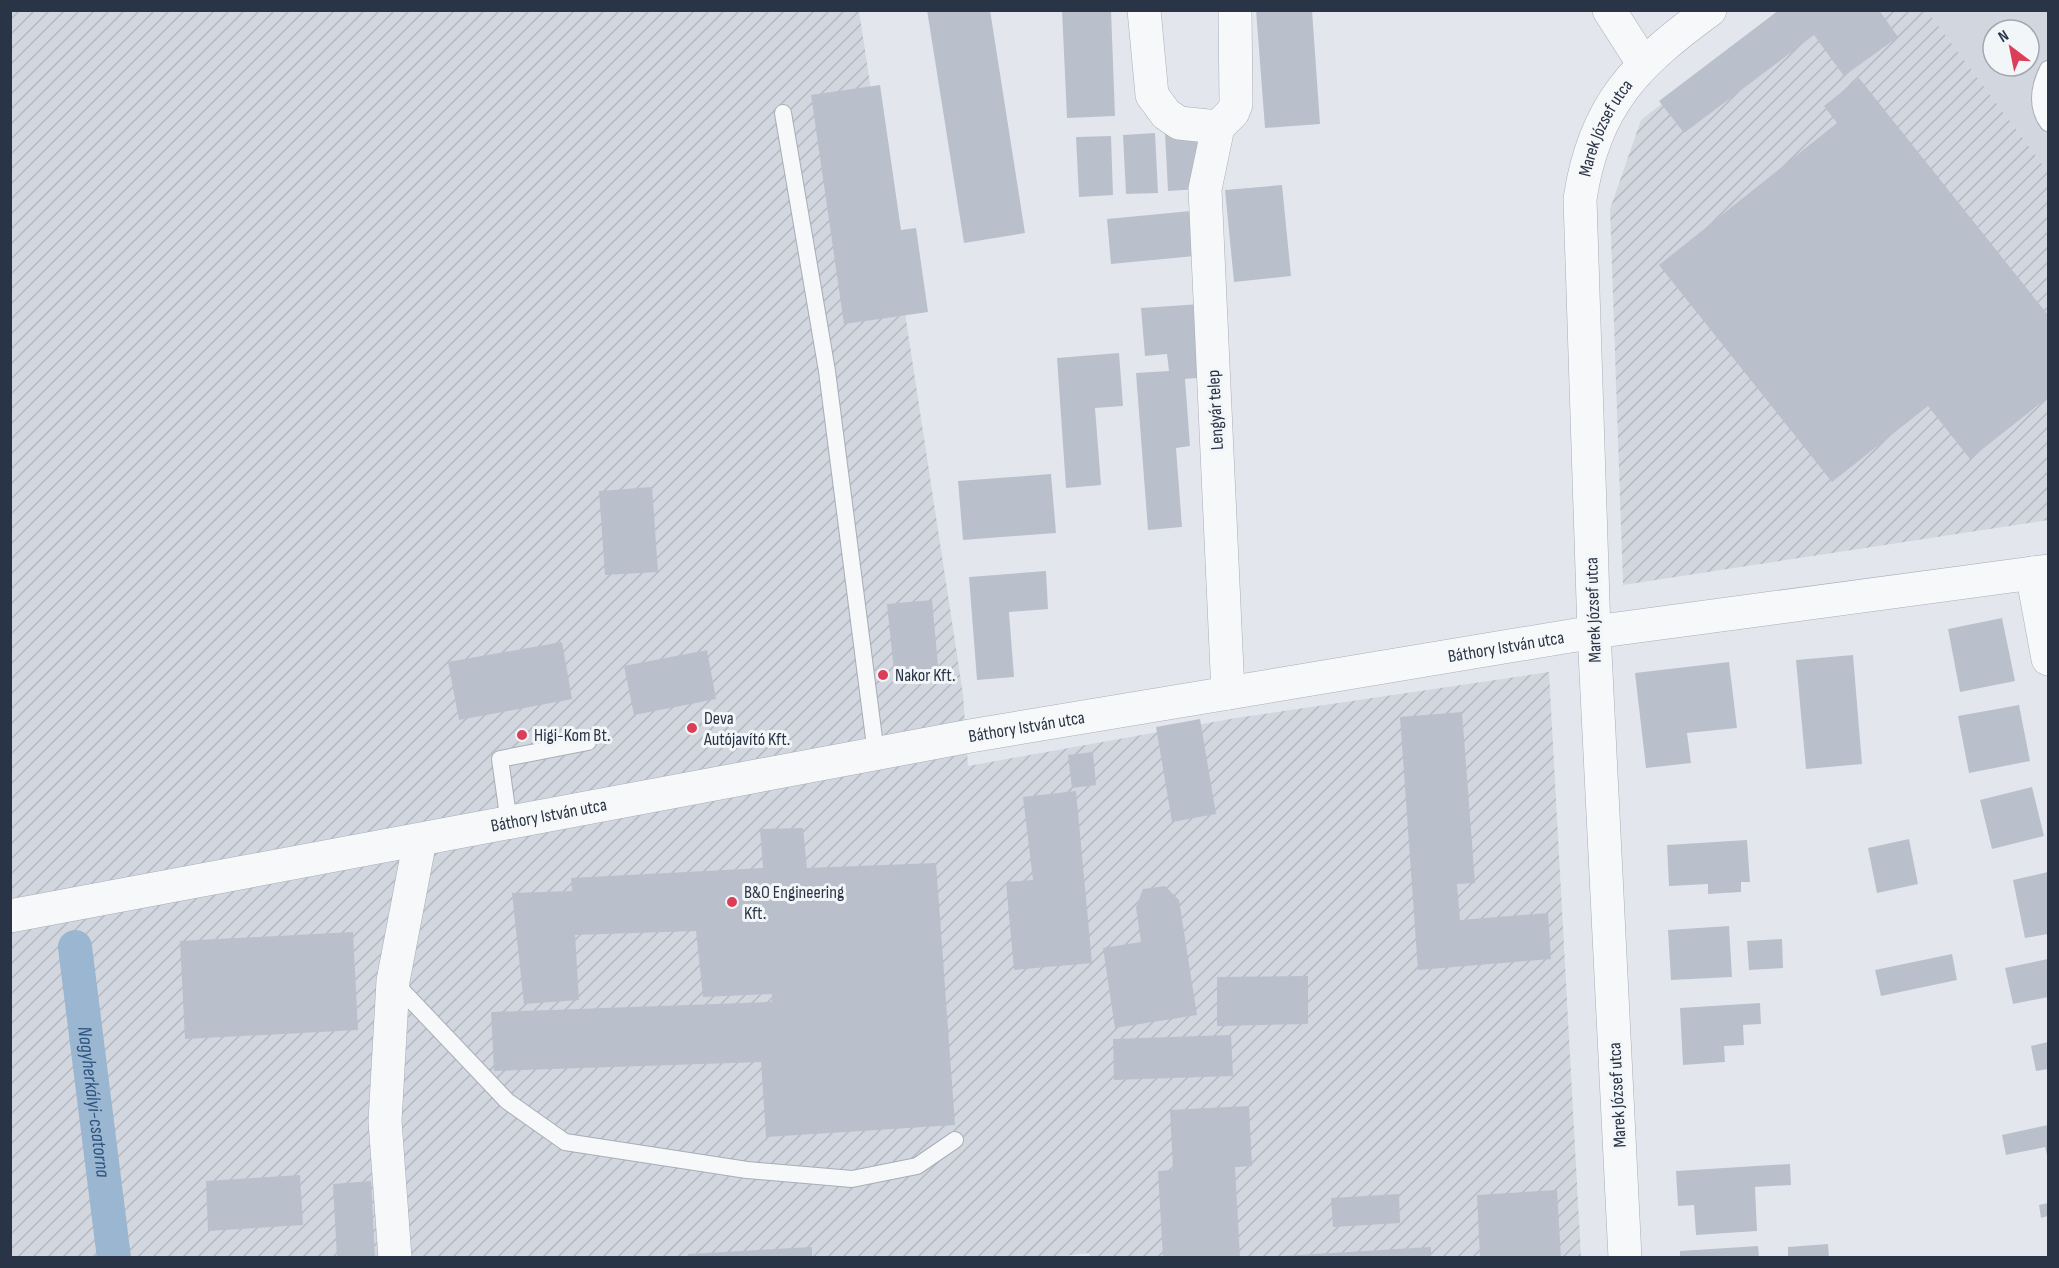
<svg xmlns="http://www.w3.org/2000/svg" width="2059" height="1268" font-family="'Sofia Sans Condensed',sans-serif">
<defs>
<pattern id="industrial-furrows" width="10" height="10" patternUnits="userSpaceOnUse" patternTransform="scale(1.5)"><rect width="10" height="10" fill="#d1d6df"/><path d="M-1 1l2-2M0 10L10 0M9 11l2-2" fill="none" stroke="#b3b8c1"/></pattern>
</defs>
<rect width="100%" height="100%" fill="#e3e7ed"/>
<path fill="#d1d6df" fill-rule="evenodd" d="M 1927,11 L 2048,11 L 2048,172 ZM 1993,30 L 2029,30 L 2029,66 L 1993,66 Z"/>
<path fill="url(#industrial-furrows)" d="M 10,11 L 859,11 L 963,694 L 968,766 L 1236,718 L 1549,672 L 1581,1257 L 1090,1258 L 1089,1253 L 1050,1258 L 11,1257 Z
M 1782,11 L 1927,11 L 2048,172 L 2048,520 L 1623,585 L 1610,209 L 1641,120 Z"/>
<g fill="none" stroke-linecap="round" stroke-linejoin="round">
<path stroke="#9bb6d0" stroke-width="34" id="s1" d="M 75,947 L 114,1258"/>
</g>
<path fill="#bac0cb" d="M 927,10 L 990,10 L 1025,233 L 964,243 Z
M 1062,10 L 1111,10 L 1115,116 L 1067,118 Z
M 1256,10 L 1312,10 L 1320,124 L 1265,128 Z
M 1779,10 L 1879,10 L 1898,37 L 1844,76 L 1814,35 L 1684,133 L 1659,101 Z
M 1859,78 L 2048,315 L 2048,397 L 1970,459 L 1928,406 L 1832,482 L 1659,265 L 1837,123 L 1824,106 Z
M 880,85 L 901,230 L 916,228 L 928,312 L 844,324 L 811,95 Z
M 1197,132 L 1200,189 L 1168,191 L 1165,133 Z
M 1155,133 L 1158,193 L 1126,194 L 1123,135 Z
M 1111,136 L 1113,195 L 1079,197 L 1076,137 Z
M 1282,185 L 1291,276 L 1234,282 L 1225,190 Z
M 1191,211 L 1195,256 L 1111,264 L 1107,219 Z
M 1201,304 L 1207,377 L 1185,379 L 1190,446 L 1176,448 L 1182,527 L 1148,530 L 1136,373 L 1169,371 L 1167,354 L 1145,356 L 1141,308 Z
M 1119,353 L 1123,406 L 1095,408 L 1101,485 L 1066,488 L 1057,358 Z
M 1051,474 L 1056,533 L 963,540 L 958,481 Z
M 652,487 L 658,572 L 605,575 L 599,491 Z
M 1046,571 L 1048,609 L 1009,612 L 1014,677 L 977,680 L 969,577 Z
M 932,600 L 939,676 L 895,681 L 887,604 Z
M 2002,618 L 2015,681 L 1960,692 L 1948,629 Z
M 562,642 L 572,699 L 459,720 L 448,662 Z
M 707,650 L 716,699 L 634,715 L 624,666 Z
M 1853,655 L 1862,764 L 1806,769 L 1796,660 Z
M 1729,662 L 1737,728 L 1687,733 L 1691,763 L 1646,768 L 1635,673 Z
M 2019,705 L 2030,761 L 1969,773 L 1958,716 Z
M 1462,712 L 1475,883 L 1457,884 L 1460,920 L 1548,913 L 1551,959 L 1418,970 L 1400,717 Z
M 1200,719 L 1216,814 L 1172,822 L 1156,727 Z
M 1093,752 L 1096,785 L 1072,788 L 1068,755 Z
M 2032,787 L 2044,836 L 1992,849 L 1980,800 Z
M 1076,791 L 1092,963 L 1014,970 L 1006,882 L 1033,880 L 1023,797 Z
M 803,828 L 807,868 L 936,863 L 955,1125 L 766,1137 L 761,1062 L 494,1071 L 491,1012 L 772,1002 L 772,994 L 703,997 L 696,931 L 575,935 L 579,1000 L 524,1004 L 512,893 L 572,891 L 571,878 L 763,868 L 760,829 Z
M 1909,839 L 1918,884 L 1877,893 L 1868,848 Z
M 1747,840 L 1750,882 L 1741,882 L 1741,892 L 1708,894 L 1708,884 L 1669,886 L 1667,845 Z
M 2048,872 L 2048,934 L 2025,938 L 2013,880 Z
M 1165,886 L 1179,900 L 1197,1015 L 1115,1028 L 1103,948 L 1141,942 L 1136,907 L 1143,889 Z
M 1729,926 L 1732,977 L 1671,980 L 1668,930 Z
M 353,932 L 358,1030 L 185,1039 L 180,941 Z
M 1782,939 L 1783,968 L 1749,970 L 1747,941 Z
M 1952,954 L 1957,980 L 1881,996 L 1875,970 Z
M 2048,959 L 2048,997 L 2013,1004 L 2005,968 Z
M 1308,976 L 1308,1024 L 1217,1026 L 1217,977 Z
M 1760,1003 L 1761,1024 L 1743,1025 L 1744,1045 L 1724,1046 L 1725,1062 L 1683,1065 L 1680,1008 Z
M 1231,1035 L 1233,1076 L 1114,1080 L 1113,1039 Z
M 2048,1042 L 2048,1069 L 2036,1071 L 2031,1046 Z
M 1249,1106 L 1252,1166 L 1235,1167 L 1240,1258 L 1163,1258 L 1158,1171 L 1173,1170 L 1170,1110 Z
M 2048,1125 L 2048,1159 L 2045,1147 L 2006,1155 L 2002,1135 Z
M 1790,1164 L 1791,1185 L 1755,1187 L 1757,1231 L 1696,1235 L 1694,1205 L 1678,1206 L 1676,1171 Z
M 300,1175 L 303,1225 L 208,1231 L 206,1181 Z
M 371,1181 L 375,1258 L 337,1258 L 333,1184 Z
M 1557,1190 L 1561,1258 L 1480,1258 L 1477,1195 Z
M 1399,1194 L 1400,1223 L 1333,1227 L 1331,1198 Z
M 2048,1203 L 2048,1216 L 2041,1218 L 2039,1205 Z
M 1828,1244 L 1829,1258 L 1788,1258 L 1788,1247 Z
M 1758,1246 L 1759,1258 L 1680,1258 L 1680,1251 Z
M 812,1247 L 812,1258 L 689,1258 L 688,1254 Z
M 1431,1247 L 1431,1258 L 1283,1258 L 1282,1256 Z"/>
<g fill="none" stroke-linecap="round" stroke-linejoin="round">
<g stroke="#a7aeb8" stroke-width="18">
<path id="lane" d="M 2048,69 C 2039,87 2036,106 2048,123
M 783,113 L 827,371 L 876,754
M 509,823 L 500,759 L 588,742
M 393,981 L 507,1101 L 565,1142 L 747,1170 L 852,1179 L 917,1166 L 955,1140"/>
</g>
<g stroke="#a7aeb8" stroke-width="34">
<g id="street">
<path d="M 1144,10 L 1152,95 L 1166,114 L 1179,123 L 1218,127"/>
<path d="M 1609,10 L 1643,63"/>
<path d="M 2032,573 L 2048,659"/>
<path d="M 1228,693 L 1205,189 L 1218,127 L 1233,112 L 1236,104 L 1235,10"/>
<path id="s2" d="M 10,916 L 970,736 L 1594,632 L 2048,571"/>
<path d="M 395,1258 L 385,1121 L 393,981 L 420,840"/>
<path id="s3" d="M 1625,1258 L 1594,632 L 1580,199 C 1594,105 1636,64 1710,10"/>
</g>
</g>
<use href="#lane" stroke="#f7f8fa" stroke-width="16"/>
<use href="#street" stroke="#f7f8fa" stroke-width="33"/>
</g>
<g fill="#dc3e58" stroke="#f3f6f9" stroke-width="2">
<circle cx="883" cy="675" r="6"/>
<circle cx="692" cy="728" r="6"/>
<circle cx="522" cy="735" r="6"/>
<circle cx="732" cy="902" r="6"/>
</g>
<g text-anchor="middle" stroke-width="6" stroke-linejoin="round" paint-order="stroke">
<g font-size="18" fill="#293447" stroke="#f3f6f9">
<text dy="6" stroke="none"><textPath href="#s3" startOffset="1136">Marek József utca</textPath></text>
<text transform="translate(1215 410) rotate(-93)" y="6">Lengyár telep</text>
<text transform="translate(1593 610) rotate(-92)" y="6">Marek József utca</text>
<text dy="6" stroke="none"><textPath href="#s2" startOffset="1520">Báthory István utca</textPath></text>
<text dy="6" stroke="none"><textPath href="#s2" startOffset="1034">Báthory István utca</textPath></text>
<text dy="6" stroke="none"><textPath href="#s2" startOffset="548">Báthory István utca</textPath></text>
<text transform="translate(1617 1095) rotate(-93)" y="6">Marek József utca</text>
</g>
<g font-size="18" fill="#293447" stroke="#f3f6f9" text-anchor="start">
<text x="895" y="681">Nakor Kft.</text>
<text x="704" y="724">Deva<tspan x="704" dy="21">Autójavító Kft.</tspan></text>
<text x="534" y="741">Higi-Kom Bt.</text>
<text x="744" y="898">B&amp;O Engineering<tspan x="744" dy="21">Kft.</tspan></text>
</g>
<g font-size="20" font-style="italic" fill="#2e5480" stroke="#f3f6f9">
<text dy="7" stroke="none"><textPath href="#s1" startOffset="156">Nagyherkályi-csatorna</textPath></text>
</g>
</g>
<rect width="2059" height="1268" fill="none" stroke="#293447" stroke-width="24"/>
<g transform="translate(2011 48) rotate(328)"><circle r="28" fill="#f3f6f9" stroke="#a2a8b2" stroke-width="1.5"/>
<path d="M0-4.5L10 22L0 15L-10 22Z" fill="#dc3e58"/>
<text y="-9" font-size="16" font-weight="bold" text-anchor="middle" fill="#293447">N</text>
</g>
</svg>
